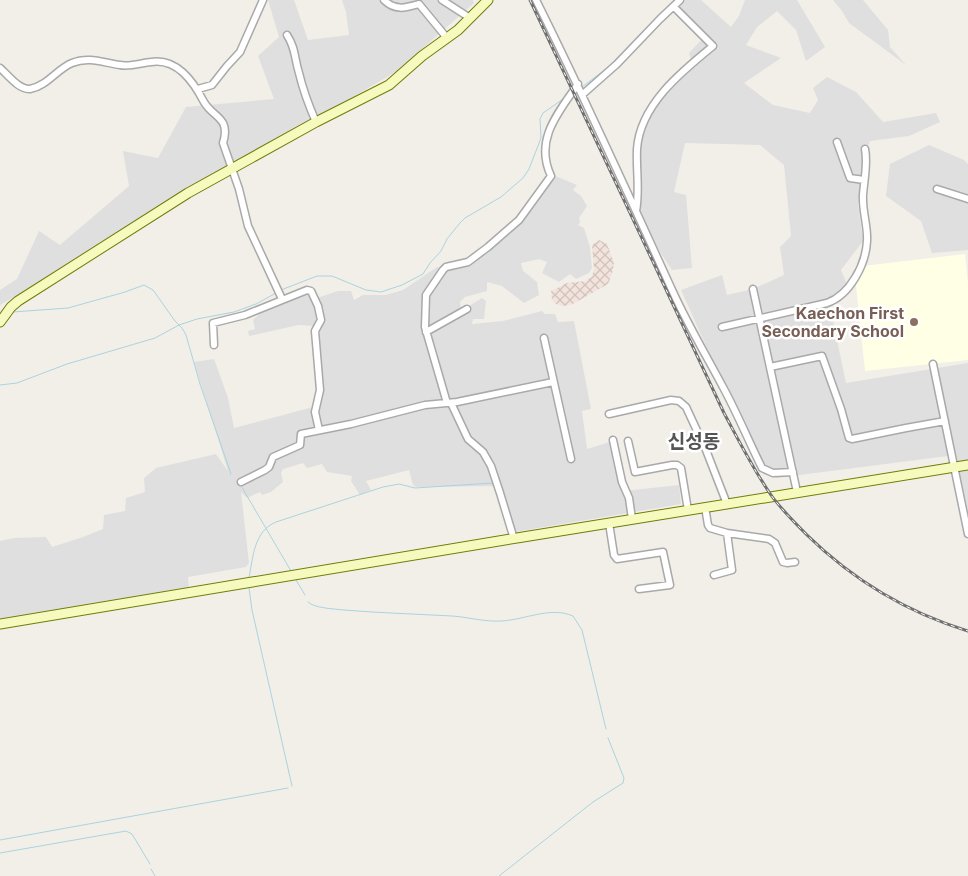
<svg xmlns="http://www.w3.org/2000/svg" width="968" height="876" font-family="Inter,'Noto Sans KR',sans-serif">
<defs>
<pattern id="military-cross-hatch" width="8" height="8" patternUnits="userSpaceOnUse" patternTransform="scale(1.25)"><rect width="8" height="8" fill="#f3e3dd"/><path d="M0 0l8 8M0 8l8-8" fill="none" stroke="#d0c2bd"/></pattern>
</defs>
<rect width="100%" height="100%" fill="#f2efe9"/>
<path fill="#e0dfdf" d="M 268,0 L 294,0 L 308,40 L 349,35 L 346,12 L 342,0 L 473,0 L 474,3 L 397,71 L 0,305 L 0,290 L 17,279 L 39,231 L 60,245 L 129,186 L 123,151 L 158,158 L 186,107 L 274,99 L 258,56 L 279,37 Z
M 684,0 L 701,0 L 731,27 L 739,16 L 745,0 L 797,0 L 825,47 L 806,61 L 796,30 L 777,11 L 757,27 L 746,45 L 781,58 L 744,83 L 773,105 L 810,113 L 818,100 L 813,88 L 827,77 L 856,92 L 883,122 L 936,113 L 940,122 L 909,136 L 870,141 L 866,152 L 858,204 L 863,241 L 841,270 L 848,287 L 829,302 L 846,383 L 968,363 L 968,511 L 956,455 L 776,478 L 757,460 L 681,290 L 722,275 L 727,295 L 753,289 L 784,275 L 780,247 L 791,236 L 784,165 L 760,145 L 685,143 L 674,192 L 686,195 L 692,268 L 672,270 L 638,219 L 642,183 L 633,167 L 648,111 L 692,63 L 689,53 L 703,38 L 675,10 Z
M 833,0 L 863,0 L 888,30 L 890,47 L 906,65 L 849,23 L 842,11 Z
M 929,145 L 964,160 L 968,164 L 968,250 L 932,253 L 921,221 L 886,196 L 890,164 Z
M 553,175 L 577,185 L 573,190 L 581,196 L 587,206 L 579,218 L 580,222 L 578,225 L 584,228 L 590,247 L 592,268 L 589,273 L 576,279 L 570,274 L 559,282 L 542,273 L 547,262 L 539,259 L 521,263 L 523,271 L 537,282 L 539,295 L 524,303 L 502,286 L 487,282 L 487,291 L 465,297 L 460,302 L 461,311 L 482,298 L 486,301 L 484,319 L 473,319 L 472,324 L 503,321 L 542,311 L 545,314 L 555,314 L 558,322 L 574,321 L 591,409 L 582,411 L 587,449 L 613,441 L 624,491 L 679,485 L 681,504 L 515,532 L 502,486 L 416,487 L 413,485 L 409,470 L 366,481 L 371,490 L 360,495 L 351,481 L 352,476 L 327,472 L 322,464 L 307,468 L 303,463 L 283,469 L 281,473 L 283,482 L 271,492 L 262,495 L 260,492 L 247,498 L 241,492 L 249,563 L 246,567 L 188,577 L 189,591 L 0,620 L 0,541 L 14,538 L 46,537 L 52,547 L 83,537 L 103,529 L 104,515 L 125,511 L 126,498 L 145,492 L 144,478 L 156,468 L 216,454 L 228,471 L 194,362 L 214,359 L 228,398 L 234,428 L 317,406 L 321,396 L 315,326 L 298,325 L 249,336 L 248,331 L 255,329 L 253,320 L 267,307 L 294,297 L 310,293 L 314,299 L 338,291 L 351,291 L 354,300 L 363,295 L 386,295 L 403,290 L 437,267 L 444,270 L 471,260 L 520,221 Z"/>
<path fill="#ffffe5" d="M 965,254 L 968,284 L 968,360 L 865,371 L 854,267 Z"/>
<path fill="url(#military-cross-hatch)" d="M 599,240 L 607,244 L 614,263 L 612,274 L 608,284 L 571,305 L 561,306 L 556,304 L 552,300 L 551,291 L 567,283 L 586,281 L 592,276 L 594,269 L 592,245 Z"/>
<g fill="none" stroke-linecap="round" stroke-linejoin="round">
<path stroke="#aad3df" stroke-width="1" d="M 582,87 L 606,69 L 674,0
M 281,290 L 317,276 L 332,276 L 366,290 L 381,292 L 402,285 L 423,274 L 430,263 L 441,251 L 447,239 L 459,224 L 465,218 L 501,197 L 523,178 L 529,169 L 541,138 L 540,119 L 543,113 L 566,97
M 13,312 L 68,308 L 125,292 L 144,285 L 153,290 L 175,321 L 182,328 L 186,335 L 200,384 L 231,474
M 0,385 L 17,383 L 67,364 L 155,338 L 179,325 L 197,319 L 234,312 L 256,304 L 276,293
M 240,484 L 291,571
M 249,578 C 253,557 254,531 276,522 L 383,487 L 399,484 L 415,488 L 493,483
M 296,580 L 305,595
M 249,588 L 252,610 L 292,786
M 308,602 C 313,608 335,609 344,610 C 380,613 416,614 452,616 C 468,617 484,622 501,621 C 525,620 550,606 573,616 L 582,630 L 606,729
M 0,840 L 288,788
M 0,853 L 126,831 L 132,834 L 150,864
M 151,869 L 155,876
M 499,876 L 593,802 L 623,783 L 624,778 L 608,738"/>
<g stroke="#a9a9a9" stroke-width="9">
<path id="street" d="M 384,0 C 395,11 405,8 419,4 L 447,38
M 442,0 L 470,18
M 536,0 C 584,96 628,194 673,292 C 688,325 707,357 724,389 C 738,415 749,442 762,468 L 773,473 L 793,472
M 287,35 C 296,49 294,57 299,73 C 303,90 309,106 316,122
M 0,68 C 8,75 19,90 30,89 C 47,86 57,69 72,63 C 89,56 104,63 120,65 C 130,67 141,63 151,62 C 177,58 193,81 204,102 C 213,118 231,117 223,143 L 239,189 L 248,226 L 282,299
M 198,89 L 212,85 L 227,66 L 240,52 L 263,0
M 583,94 L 617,64 L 660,19 L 680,0
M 837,142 L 850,178 L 864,180
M 937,189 L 968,199
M 636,211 C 640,190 636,170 637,149 C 640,105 681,72 713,46 L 674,7
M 753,289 L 797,492
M 722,327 L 827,303 C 850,295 866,264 867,241 C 868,226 862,211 863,195 C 864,180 868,164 865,149
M 426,332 L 467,309
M 544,338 L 571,459
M 214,345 L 213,323 L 245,315 L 307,290 L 311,291 L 318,306 L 321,320 L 315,331 L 320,390 L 315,412 L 319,430
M 933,364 L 968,534
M 770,367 L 822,356 L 841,409 L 849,438 L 852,439 L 906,428 L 945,421
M 447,403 L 425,327 L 426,295 L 443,270 L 446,267 L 468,262 L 488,247 L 519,220 L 551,176 C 534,140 558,113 578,84
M 451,403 L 468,439 L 483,452 L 491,466 L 500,493 L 514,539
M 609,414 L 671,400 L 679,401 L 686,407 L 706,450 L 727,504
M 613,440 L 622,482 L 629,498 L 632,519
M 628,441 L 635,472 L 672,465 L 677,465 L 681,468 L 688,510
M 241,482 L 265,470 L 269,467 L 273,457 L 300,445 L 301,434 L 351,424 L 425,405 L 457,402 L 553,382
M 705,507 L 708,525 L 710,528 L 727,533 L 769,539 L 775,543 L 783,562 L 787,563 L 795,562
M 609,523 L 614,555 L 617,559 L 663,552 L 670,585 L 639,589
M 714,575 L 732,570 L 727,533"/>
</g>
<g stroke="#707d05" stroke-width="11">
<path id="secondary" d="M 0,322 L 11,307 L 18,301 L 188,193 L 316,122 L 389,85 L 422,56 L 458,30 L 488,0
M 0,624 L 523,537 L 968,465"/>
</g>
<use href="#street" stroke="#fff" stroke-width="6"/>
<use href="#secondary" stroke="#f7fabf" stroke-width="9"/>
<g stroke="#707070" stroke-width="3">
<path id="rail" d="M 530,0 L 724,413 C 739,441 753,469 771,495 C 781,509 794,522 807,535 C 853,580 906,612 968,631"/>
</g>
<use href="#rail" stroke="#fff" stroke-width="1" stroke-dasharray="4" stroke-linecap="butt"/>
</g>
<circle fill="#8d6e63" stroke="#fff" stroke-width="2" cx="914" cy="322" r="5"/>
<g text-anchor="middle" stroke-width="5" stroke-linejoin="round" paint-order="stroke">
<g font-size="16" font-weight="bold" fill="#785e54" stroke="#fff" text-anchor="end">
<text x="904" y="319">Kaechon First<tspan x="904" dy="18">Secondary School</tspan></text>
</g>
<g font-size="19" font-weight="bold" fill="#555" stroke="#fff">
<text x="694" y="448">신성동</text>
</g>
</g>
</svg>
